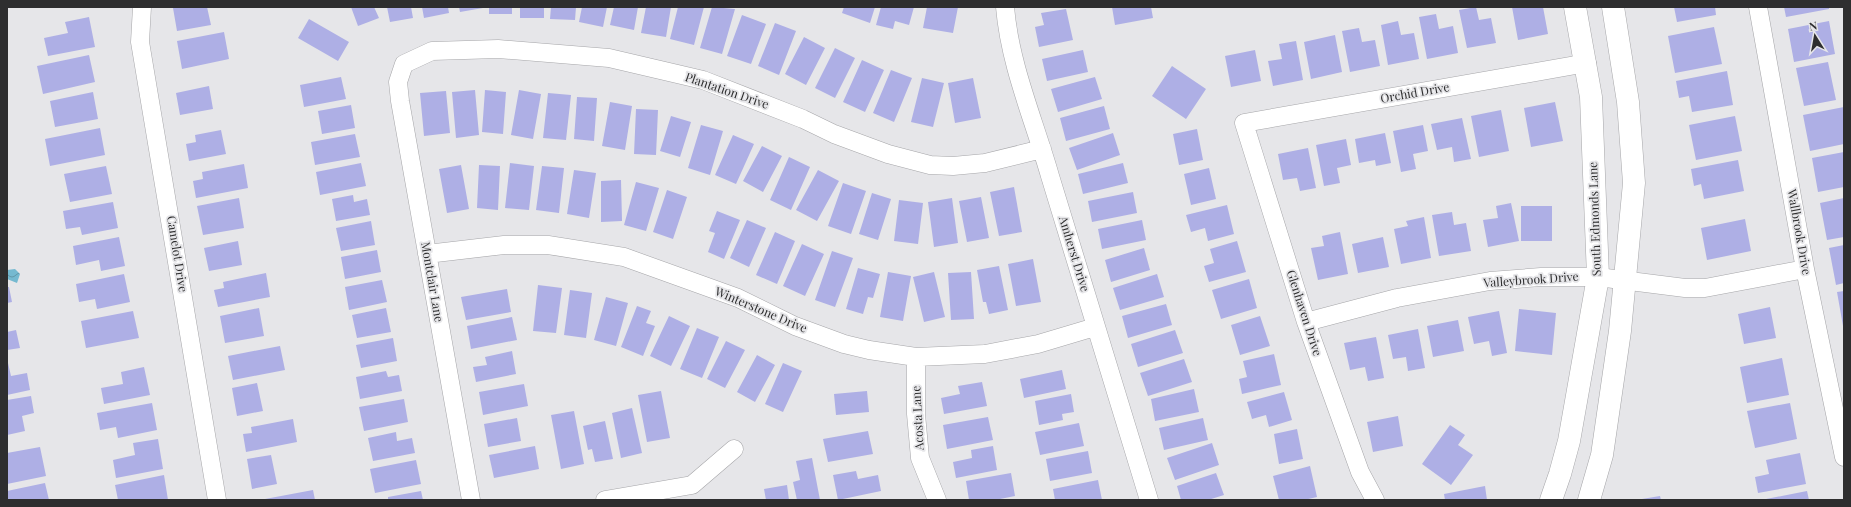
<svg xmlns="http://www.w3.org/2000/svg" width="1851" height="507" font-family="'Playfair Display',serif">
<defs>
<pattern id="water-waves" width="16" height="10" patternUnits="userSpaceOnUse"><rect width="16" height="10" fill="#75b9d0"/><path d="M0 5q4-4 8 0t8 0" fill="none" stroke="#6097a9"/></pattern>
</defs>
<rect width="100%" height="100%" fill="#e6e6e9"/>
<path fill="url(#water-waves)" d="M 15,269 L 20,274 L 17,283 L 7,279 L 7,270 Z"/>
<path fill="#aeafe5" d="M 179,7 L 207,7 L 211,25 L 177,31 L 173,8 Z
M 351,7 L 374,7 L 379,18 L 358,26 Z
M 387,7 L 411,7 L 413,18 L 390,22 Z
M 422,7 L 448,7 L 449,13 L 424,18 Z
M 459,7 L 482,7 L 483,8 L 460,12 Z
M 489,7 L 512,7 L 512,14 L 489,14 Z
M 520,7 L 544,7 L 544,18 L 520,18 Z
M 551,7 L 576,7 L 575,20 L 550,19 Z
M 582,7 L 607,7 L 603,27 L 579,22 Z
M 614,7 L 638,7 L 634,30 L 610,25 Z
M 646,7 L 671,7 L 666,37 L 641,33 Z
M 678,7 L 704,7 L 694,45 L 670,39 Z
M 712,7 L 735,9 L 722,54 L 700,48 Z
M 844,7 L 875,7 L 870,23 L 842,13 Z
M 881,7 L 914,7 L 909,25 L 895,21 L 893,29 L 876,25 Z
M 927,7 L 958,7 L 953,33 L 923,28 Z
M 1112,7 L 1151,7 L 1153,18 L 1115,25 Z
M 1476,7 L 1479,20 L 1491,18 L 1496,43 L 1467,48 L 1459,10 Z
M 1512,7 L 1543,7 L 1548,34 L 1518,40 Z
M 1674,7 L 1715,7 L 1716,15 L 1677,22 Z
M 1784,7 L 1829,7 L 1829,9 L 1786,17 Z
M 1066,9 L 1073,40 L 1039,47 L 1035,27 L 1044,25 L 1041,13 Z
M 1436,14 L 1439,29 L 1453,26 L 1458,53 L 1427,59 L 1419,17 Z
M 742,15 L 766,24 L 751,64 L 727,56 Z
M 89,17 L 95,47 L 48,56 L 44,38 L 68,33 L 65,22 Z
M 309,19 L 349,42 L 338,61 L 298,38 Z
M 1398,21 L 1401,35 L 1414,33 L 1419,59 L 1388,65 L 1381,25 Z
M 1829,21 L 1835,54 L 1794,62 L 1788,29 Z
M 775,23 L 796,31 L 779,75 L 758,66 Z
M 1714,27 L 1722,64 L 1675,73 L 1668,36 Z
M 1359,28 L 1362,42 L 1375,40 L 1380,66 L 1350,72 L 1342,31 Z
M 224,32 L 229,59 L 182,69 L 177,41 Z
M 1335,35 L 1342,72 L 1311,79 L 1304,42 Z
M 804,37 L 825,48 L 806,85 L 785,74 Z
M 1296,41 L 1303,80 L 1273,86 L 1268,61 L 1282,59 L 1279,44 Z
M 835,48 L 855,58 L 835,98 L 815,88 Z
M 1083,50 L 1088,72 L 1047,81 L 1042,59 Z
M 1255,50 L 1261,81 L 1231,87 L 1225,56 Z
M 89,55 L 95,82 L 43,94 L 37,66 Z
M 862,60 L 884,70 L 865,112 L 843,102 Z
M 1828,62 L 1836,100 L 1804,106 L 1796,68 Z
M 1172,66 L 1206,89 L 1186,119 L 1152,96 Z
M 891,70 L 912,78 L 894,122 L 873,113 Z
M 1727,71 L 1733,105 L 1692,112 L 1689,96 L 1679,98 L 1676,81 Z
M 341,77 L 346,99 L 304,107 L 300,85 Z
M 1095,77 L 1102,99 L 1058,112 L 1051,89 Z
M 922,78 L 944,83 L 933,127 L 911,122 Z
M 973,78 L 981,118 L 955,123 L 948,83 Z
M 209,86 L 213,109 L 180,115 L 176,93 Z
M 475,90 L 479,135 L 456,138 L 452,92 Z
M 485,90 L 506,92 L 503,134 L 482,132 Z
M 519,90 L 541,94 L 533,139 L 511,135 Z
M 446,91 L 450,133 L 424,136 L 420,93 Z
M 93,92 L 98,119 L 55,127 L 50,101 Z
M 548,93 L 571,95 L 566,140 L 543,138 Z
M 577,97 L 597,98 L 594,141 L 574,139 Z
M 610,102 L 632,106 L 625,150 L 602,146 Z
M 1555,102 L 1563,141 L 1531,147 L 1524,108 Z
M 351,105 L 355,128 L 322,134 L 318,111 Z
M 1104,106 L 1110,129 L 1066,141 L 1060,118 Z
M 1844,107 L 1844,144 L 1810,151 L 1803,115 Z
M 636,109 L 658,110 L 656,155 L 634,154 Z
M 1501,110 L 1509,151 L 1479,157 L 1471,116 Z
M 671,116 L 691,122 L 680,157 L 660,151 Z
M 1735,116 L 1742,151 L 1696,160 L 1689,125 Z
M 1462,118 L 1471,159 L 1454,162 L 1452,147 L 1437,150 L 1431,124 Z
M 701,125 L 723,131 L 710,175 L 688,168 Z
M 1423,125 L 1428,151 L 1413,154 L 1416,169 L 1401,172 L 1393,131 Z
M 100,128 L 105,155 L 50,166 L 45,139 Z
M 1197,129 L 1203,160 L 1179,165 L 1173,134 Z
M 221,130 L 226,154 L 189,161 L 186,144 L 196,142 L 195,135 Z
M 1113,133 L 1120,155 L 1077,170 L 1069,148 Z
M 1385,133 L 1391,163 L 1376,166 L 1375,160 L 1359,163 L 1355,139 Z
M 355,134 L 360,157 L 315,165 L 311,142 Z
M 733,135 L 754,144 L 736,184 L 715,175 Z
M 1346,139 L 1351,165 L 1337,168 L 1340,183 L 1324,186 L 1316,145 Z
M 762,146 L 782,156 L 763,192 L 743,181 Z
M 1308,148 L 1316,188 L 1300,191 L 1297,178 L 1283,180 L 1278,154 Z
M 1844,152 L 1844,187 L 1818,192 L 1812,158 Z
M 789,157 L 810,167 L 791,210 L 770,200 Z
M 1738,160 L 1744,191 L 1704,199 L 1701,184 L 1694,186 L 1691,169 Z
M 361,163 L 366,186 L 320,195 L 316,172 Z
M 510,163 L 534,166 L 529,210 L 505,208 Z
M 1123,163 L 1128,183 L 1083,194 L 1078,174 Z
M 244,164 L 248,188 L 196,198 L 193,181 L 203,179 L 202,172 Z
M 461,165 L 469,209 L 447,213 L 439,169 Z
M 479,165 L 500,166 L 498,210 L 477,208 Z
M 106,166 L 112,194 L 70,202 L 64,174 Z
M 542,166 L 564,168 L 559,213 L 536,210 Z
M 1209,168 L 1216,199 L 1191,205 L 1184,174 Z
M 574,170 L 596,173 L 589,218 L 567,214 Z
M 818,170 L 839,181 L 817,221 L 796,210 Z
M 621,180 L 622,221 L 601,222 L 601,181 Z
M 636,182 L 659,188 L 646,231 L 624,225 Z
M 843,183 L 866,191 L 851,234 L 828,226 Z
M 1014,187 L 1022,232 L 999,236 L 990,192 Z
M 667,190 L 687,197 L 673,239 L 653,232 Z
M 1133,192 L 1137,213 L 1092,222 L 1088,201 Z
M 872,193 L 891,199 L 878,240 L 859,234 Z
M 353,195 L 354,202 L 367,199 L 370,215 L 336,221 L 332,199 Z
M 981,197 L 989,238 L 967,242 L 959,201 Z
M 239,198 L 244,228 L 203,235 L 197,206 Z
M 952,198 L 958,243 L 934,247 L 928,202 Z
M 1844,198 L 1844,237 L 1827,240 L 1820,203 Z
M 899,200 L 923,203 L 918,244 L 894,241 Z
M 113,202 L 118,228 L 82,235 L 80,227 L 66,229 L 63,211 Z
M 1511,203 L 1519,241 L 1488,247 L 1483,220 L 1498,218 L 1496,206 Z
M 1227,205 L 1234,234 L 1208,241 L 1205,228 L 1191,232 L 1186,215 Z
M 1521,206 L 1552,206 L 1552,241 L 1521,241 Z
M 717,211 L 740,220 L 724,259 L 708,252 L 715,233 L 709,231 Z
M 1452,212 L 1454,225 L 1466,223 L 1471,251 L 1439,256 L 1432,215 Z
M 1424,217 L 1431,258 L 1401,264 L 1394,229 L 1408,226 L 1406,221 Z
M 1745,219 L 1751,251 L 1707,260 L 1701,228 Z
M 747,220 L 766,228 L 749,267 L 730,258 Z
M 1142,220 L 1146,240 L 1102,249 L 1098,229 Z
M 371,221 L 375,245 L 341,251 L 336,228 Z
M 775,232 L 795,241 L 777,284 L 756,275 Z
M 1340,232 L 1348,274 L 1318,280 L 1311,248 L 1324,246 L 1322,236 Z
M 119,237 L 125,266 L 101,271 L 99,260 L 76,265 L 73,246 Z
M 1383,237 L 1389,267 L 1358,273 L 1352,244 Z
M 238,241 L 242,265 L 209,271 L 204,248 Z
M 1237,241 L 1246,272 L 1209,282 L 1204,266 L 1214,263 L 1210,249 Z
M 802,244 L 824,254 L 805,296 L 783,286 Z
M 1844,245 L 1844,283 L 1836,285 L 1829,248 Z
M 1144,248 L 1150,270 L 1111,282 L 1105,260 Z
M 377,250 L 381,272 L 345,279 L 341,257 Z
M 832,251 L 853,258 L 835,307 L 815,300 Z
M 1033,259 L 1041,302 L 1016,306 L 1008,264 Z
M 999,266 L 1008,310 L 989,314 L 986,302 L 983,302 L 977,270 Z
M 858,268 L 880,274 L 873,298 L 868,297 L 863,314 L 846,309 Z
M 888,272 L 911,276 L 903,321 L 880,317 Z
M 934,272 L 945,317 L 924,322 L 913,277 Z
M 971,272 L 974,319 L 951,320 L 948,273 Z
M 266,273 L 270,297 L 218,307 L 214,290 L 224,288 L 223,282 Z
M 124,274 L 130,302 L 97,309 L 95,299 L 79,302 L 76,284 Z
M 1157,274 L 1164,297 L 1120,310 L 1113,288 Z
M 1249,279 L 1257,308 L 1221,319 L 1212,290 Z
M 382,280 L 387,302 L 349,310 L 345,287 Z
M 538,285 L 562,288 L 556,333 L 533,331 Z
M 7,287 L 9,287 L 12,302 L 7,303 Z
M 507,289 L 511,312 L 466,320 L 461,297 Z
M 570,290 L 592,293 L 586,338 L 564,335 Z
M 1844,291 L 1844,326 L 1843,326 L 1837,292 Z
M 606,297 L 628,303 L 616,346 L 594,340 Z
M 1166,304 L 1172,325 L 1128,338 L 1122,316 Z
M 637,306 L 651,311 L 646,323 L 655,326 L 643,356 L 621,347 Z
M 1770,307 L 1776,338 L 1744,344 L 1738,314 Z
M 259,308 L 264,336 L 225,343 L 220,316 Z
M 386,308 L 391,332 L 357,338 L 352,315 Z
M 1519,309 L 1556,313 L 1552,355 L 1515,351 Z
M 133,311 L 139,338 L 86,348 L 81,321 Z
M 1499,311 L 1507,353 L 1492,356 L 1489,341 L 1474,344 L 1468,317 Z
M 669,316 L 690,326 L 671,366 L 650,356 Z
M 1260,316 L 1270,346 L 1240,355 L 1231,325 Z
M 512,317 L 517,340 L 471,349 L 467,326 Z
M 1458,320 L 1464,351 L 1433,357 L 1427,326 Z
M 697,328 L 719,337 L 702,378 L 680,369 Z
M 1418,329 L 1425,368 L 1408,371 L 1406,357 L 1393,359 L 1388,335 Z
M 16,330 L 20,348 L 7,350 L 7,332 Z
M 1175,330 L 1183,353 L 1138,367 L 1131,344 Z
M 1376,337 L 1384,378 L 1368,381 L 1365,367 L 1350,370 L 1344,343 Z
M 393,338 L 397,361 L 361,368 L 356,345 Z
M 726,341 L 745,350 L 725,388 L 707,379 Z
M 280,346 L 285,370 L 233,380 L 228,356 Z
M 512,351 L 516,374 L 476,382 L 473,367 L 487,365 L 485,357 Z
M 1274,354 L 1281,385 L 1242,394 L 1239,379 L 1247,377 L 1243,361 Z
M 757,355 L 775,365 L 755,402 L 737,392 Z
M 1782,358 L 1789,395 L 1747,403 L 1740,367 Z
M 1184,359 L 1192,382 L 1148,396 L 1140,373 Z
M 7,363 L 8,363 L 11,376 L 27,373 L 30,390 L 7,395 Z
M 783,363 L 802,371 L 783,412 L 765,404 Z
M 144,367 L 150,395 L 104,404 L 101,388 L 123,384 L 121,372 Z
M 1062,370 L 1066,389 L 1024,398 L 1020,379 Z
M 386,371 L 388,377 L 399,375 L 402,391 L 360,399 L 356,377 Z
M 982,382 L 987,406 L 944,414 L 941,398 L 960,394 L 958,386 Z
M 257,383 L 263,411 L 237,416 L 232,388 Z
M 524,384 L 528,406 L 483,415 L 479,392 Z
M 1194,389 L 1199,412 L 1155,421 L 1151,399 Z
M 661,391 L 670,438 L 647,442 L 638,395 Z
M 867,391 L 869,412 L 836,415 L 834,394 Z
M 1284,392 L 1292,420 L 1269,427 L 1266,415 L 1252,419 L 1247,402 Z
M 1071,394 L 1074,412 L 1062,414 L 1063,420 L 1039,425 L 1035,401 Z
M 31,396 L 34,413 L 22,416 L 25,431 L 7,435 L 7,400 Z
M 404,399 L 408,422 L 364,431 L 359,407 Z
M 152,403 L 157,430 L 118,438 L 116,427 L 100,430 L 97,413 Z
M 1790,403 L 1797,439 L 1755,448 L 1747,411 Z
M 632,408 L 642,453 L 621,458 L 612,413 Z
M 574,411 L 584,464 L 561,469 L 551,415 Z
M 1398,416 L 1403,446 L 1373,452 L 1367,422 Z
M 988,417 L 993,440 L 947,449 L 943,425 Z
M 517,418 L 521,441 L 488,447 L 484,424 Z
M 1203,418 L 1208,440 L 1164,450 L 1159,428 Z
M 293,419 L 297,442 L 246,452 L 243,434 L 252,433 L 251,427 Z
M 605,421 L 613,459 L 595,462 L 592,449 L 588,450 L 583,426 Z
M 1079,423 L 1084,446 L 1040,455 L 1035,432 Z
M 1450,425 L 1465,435 L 1458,445 L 1473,455 L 1451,485 L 1422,464 Z
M 1297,429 L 1303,459 L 1279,464 L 1274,434 Z
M 868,431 L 873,454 L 828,462 L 823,439 Z
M 396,432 L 397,441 L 412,438 L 415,453 L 373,461 L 368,438 Z
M 158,439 L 163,469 L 116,478 L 113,460 L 135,455 L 133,443 Z
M 1212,443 L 1219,465 L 1175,480 L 1167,458 Z
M 535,446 L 539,469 L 494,478 L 489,455 Z
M 993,446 L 997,470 L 956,478 L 953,462 L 972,458 L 971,450 Z
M 40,447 L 46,476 L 7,484 L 7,453 Z
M 1088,451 L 1092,473 L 1050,481 L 1046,459 Z
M 1800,453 L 1806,484 L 1758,493 L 1755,477 L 1769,474 L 1766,460 Z
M 271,455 L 277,484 L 252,489 L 247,459 Z
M 812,458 L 820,500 L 797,500 L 793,482 L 800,480 L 796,461 Z
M 416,460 L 421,484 L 375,493 L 370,469 Z
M 1310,466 L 1317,497 L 1304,500 L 1279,500 L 1273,476 Z
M 856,471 L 858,479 L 878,475 L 881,491 L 838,500 L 833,475 Z
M 1011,473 L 1015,496 L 995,500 L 969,500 L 966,481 Z
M 1216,473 L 1224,495 L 1208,500 L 1181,500 L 1177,486 Z
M 164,475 L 168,500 L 118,500 L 115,485 Z
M 1098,480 L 1102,500 L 1055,500 L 1053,489 Z
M 45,483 L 49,500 L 8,500 L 7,491 Z
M 787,485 L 789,500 L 766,500 L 764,489 Z
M 1485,486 L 1487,500 L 1445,500 L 1444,494 Z
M 313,490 L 315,500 L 265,500 L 265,499 Z
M 421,491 L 423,500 L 388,500 L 388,497 Z
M 1807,491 L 1809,500 L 1766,500 L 1766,499 Z
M 1660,496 L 1661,500 L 1643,500 L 1642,499 Z"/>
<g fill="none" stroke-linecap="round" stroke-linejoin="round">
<g stroke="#a6a6a9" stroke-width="19">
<path id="minor" d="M 142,7 L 140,42 L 217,500
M 1005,7 C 1010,66 1034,120 1050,176 C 1082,284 1115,392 1149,500
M 1758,7 L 1805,269 L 1844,457
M 427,254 L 504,245 L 548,245 L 624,257 L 738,298 L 795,326 L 844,344 L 869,350 L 916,357 L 985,354 L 1038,344 L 1095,327
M 1306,322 L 1397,298 L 1490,281 L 1541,277 L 1598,277 L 1685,288 L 1705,288 L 1805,269
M 916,357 L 916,414 L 920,458 L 937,500
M 471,500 L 400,101 L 398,82 L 404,64 L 432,51 L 498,49 L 609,58 L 703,80 L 803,119 L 834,134 L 888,154 L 930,165 L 953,166 L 985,163 L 1042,149
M 605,500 L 692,485 L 734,449
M 1375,500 L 1360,472 L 1306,322 L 1244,123 L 1587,63"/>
</g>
<g stroke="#a6a6a9" stroke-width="23">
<path id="major" d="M 1551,500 L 1560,474 L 1569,441 L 1598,277 L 1591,97 L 1575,7
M 1589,500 L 1602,455 L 1620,331 L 1634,183 L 1628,102 L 1613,7"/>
</g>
<use href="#minor" stroke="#fff" stroke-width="18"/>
<use href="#major" stroke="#fff" stroke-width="22"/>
</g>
<g text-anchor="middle" stroke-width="3.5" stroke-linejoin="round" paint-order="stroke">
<g font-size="12" fill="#2e2e2f" stroke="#e6e6e9">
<text transform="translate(727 91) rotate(19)" y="4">Plantation Drive</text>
<text transform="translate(1415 93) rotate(-10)" y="4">Orchid Drive</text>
<text transform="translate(1595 219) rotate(-92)" y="4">South Edmonds Lane</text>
<text transform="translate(1799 232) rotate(80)" y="4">Wallbrook Drive</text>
<text transform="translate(177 254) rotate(81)" y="4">Camelot Drive</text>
<text transform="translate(1074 254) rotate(73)" y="4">Amherst Drive</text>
<text transform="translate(1531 280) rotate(-4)" y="4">Valleybrook Drive</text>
<text transform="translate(432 282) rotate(80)" y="4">Montclair Lane</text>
<text transform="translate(761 310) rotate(23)" y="4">Winterstone Drive</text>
<text transform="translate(1304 313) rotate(72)" y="4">Glenhaven Drive</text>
<text transform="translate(918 418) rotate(-93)" y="4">Acosta Lane</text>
</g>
</g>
<rect width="1851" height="507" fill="none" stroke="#2e2e2f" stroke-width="16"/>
<g transform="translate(1815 36) rotate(349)" stroke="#e6e6e9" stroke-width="3" paint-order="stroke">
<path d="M0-3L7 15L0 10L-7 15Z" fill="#2e2e2f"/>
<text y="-6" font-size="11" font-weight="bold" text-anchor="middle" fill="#2e2e2f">N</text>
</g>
</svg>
